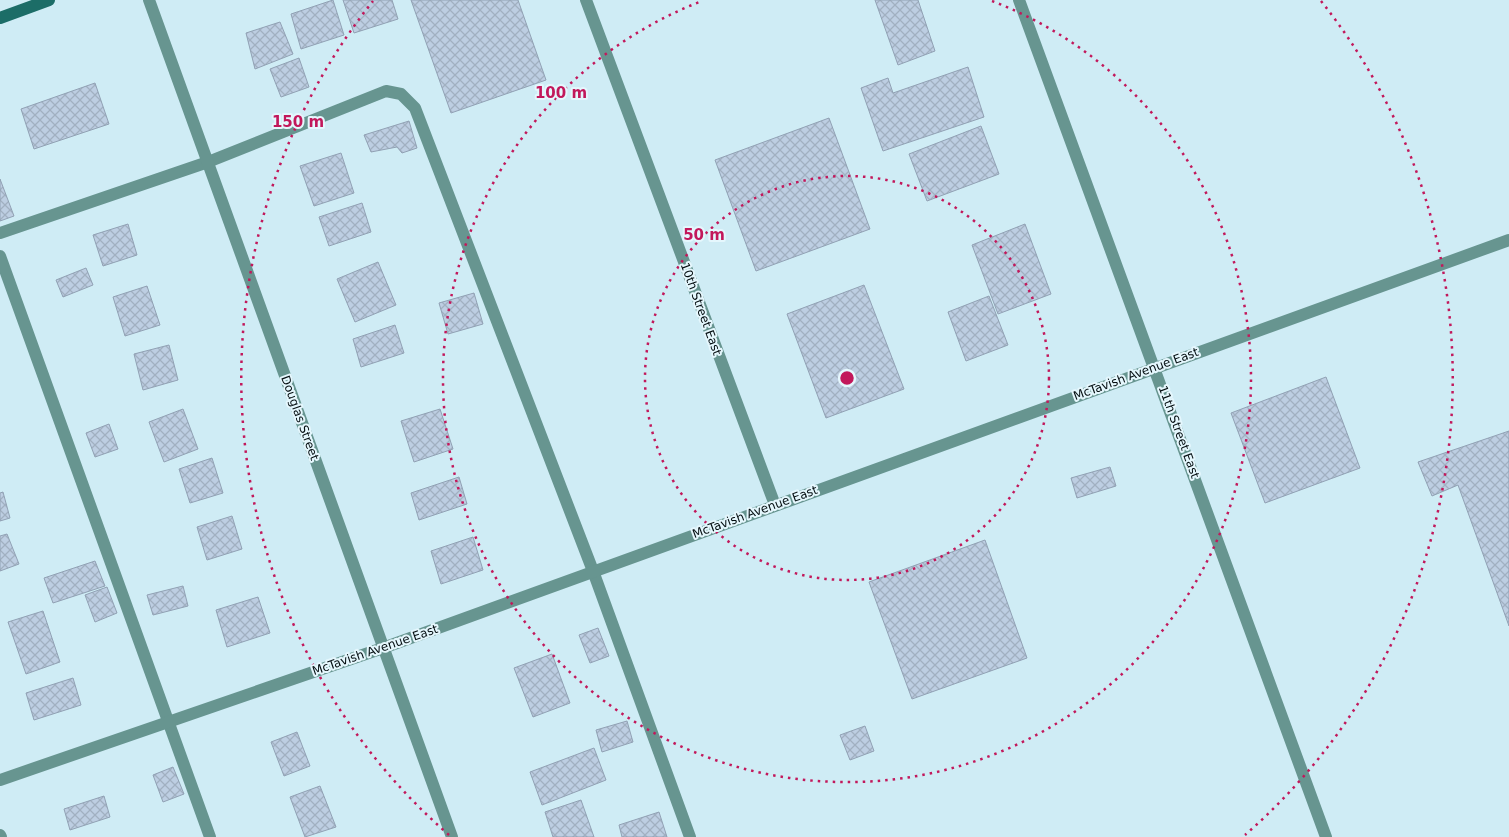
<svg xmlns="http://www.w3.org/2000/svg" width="1509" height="837" font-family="'DejaVu Sans',sans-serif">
<defs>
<pattern id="building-cross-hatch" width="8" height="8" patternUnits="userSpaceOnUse" patternTransform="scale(1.25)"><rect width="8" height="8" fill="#bdcee2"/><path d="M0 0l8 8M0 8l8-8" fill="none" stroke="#a1b0c1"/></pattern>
</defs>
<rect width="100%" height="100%" fill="#cfecf5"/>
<path fill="url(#building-cross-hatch)" stroke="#91a1b4" d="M 333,0 L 344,35 L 301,49 L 291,14 Z
M 343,0 L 392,0 L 398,19 L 354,33 Z
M 411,0 L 518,0 L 546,80 L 451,113 Z
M 875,0 L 918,0 L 935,51 L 898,65 Z
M 280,22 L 293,54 L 255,69 L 246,33 Z
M 299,58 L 309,87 L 281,97 L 270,69 Z
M 968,67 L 984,117 L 883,151 L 861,88 L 888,78 L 893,93 Z
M 95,83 L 109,124 L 34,149 L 21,109 Z
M 829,118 L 870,229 L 756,271 L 715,160 Z
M 409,121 L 417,148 L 402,153 L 397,147 L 371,152 L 364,135 Z
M 981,126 L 999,174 L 927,201 L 909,154 Z
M 341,153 L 354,193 L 314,206 L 300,166 Z
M 0,179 L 14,216 L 0,221 Z
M 362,203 L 371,232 L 329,246 L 319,217 Z
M 128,224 L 137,255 L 103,266 L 93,235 Z
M 1025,224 L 1051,294 L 998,314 L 972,245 Z
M 378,262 L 396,305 L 355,322 L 337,279 Z
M 86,268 L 93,285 L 63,297 L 56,280 Z
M 864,285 L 904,389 L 826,418 L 787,314 Z
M 147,286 L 160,325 L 125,336 L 113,297 Z
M 474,293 L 483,324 L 448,334 L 439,303 Z
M 989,296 L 1008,345 L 966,361 L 948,312 Z
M 395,325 L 404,353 L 361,367 L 353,339 Z
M 169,345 L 178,380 L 143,390 L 134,354 Z
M 1326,377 L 1360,468 L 1265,503 L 1231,413 Z
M 183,409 L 198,449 L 164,462 L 149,422 Z
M 440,409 L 453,449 L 414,462 L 401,421 Z
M 109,424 L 118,449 L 95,457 L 86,433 Z
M 1509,431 L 1509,626 L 1458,485 L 1432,496 L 1418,462 Z
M 212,458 L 223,493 L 190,503 L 179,469 Z
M 1110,467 L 1116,486 L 1077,498 L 1071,478 Z
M 459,477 L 467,504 L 419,520 L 411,493 Z
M 3,492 L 10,518 L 0,521 L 0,493 Z
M 232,516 L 242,549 L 207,560 L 197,527 Z
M 7,534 L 19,564 L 0,571 L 0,536 Z
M 473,537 L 483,570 L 441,584 L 431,551 Z
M 985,540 L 1027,658 L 912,699 L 869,582 Z
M 95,561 L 105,586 L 53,603 L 44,578 Z
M 183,586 L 188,606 L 153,615 L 147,595 Z
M 107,587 L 117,613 L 95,622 L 85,595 Z
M 258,597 L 270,633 L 227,647 L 216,610 Z
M 43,611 L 60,662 L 26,674 L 8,622 Z
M 598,628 L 609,656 L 590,663 L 579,635 Z
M 552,654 L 570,703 L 533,717 L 514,668 Z
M 73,678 L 81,705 L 34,720 L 26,693 Z
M 627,721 L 633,742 L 602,752 L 596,730 Z
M 865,726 L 874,751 L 850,760 L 840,735 Z
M 297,732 L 310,766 L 284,776 L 271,742 Z
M 594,748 L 606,780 L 542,805 L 530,772 Z
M 173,767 L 184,794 L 163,802 L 153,775 Z
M 320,786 L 336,827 L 305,837 L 290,797 Z
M 104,796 L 110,817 L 70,830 L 64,809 Z
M 581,800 L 594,837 L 553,837 L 545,812 Z
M 659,812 L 667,837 L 622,837 L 619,825 Z"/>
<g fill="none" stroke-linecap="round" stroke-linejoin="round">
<path stroke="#679590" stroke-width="12" d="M 0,233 L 208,162 L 386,91 L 401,94 L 415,108 L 593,571 L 690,837
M 0,256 L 210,837"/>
<path stroke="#679590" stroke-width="12" d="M 149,0 L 452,837
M 586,0 L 775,505
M 1019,0 L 1326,837
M 0,780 L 383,648 L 1509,240
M 0,835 L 1,837"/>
<path stroke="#1c6d67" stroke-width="12" d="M 0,18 L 49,0"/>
</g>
<g fill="none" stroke="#c2185b" stroke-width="2.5" stroke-dasharray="2.5 5">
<circle cx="847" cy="378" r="202"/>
<path d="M992 1A404 404 0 1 1 702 1"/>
<path d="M449 835A606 606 0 0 1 373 1M1321 1A606 606 0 0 1 1245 835"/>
</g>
<g text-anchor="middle" stroke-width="4" stroke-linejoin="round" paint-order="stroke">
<g font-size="12" fill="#040d10" stroke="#e5f7fd">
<text transform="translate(701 309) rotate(70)" y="4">10th Street East</text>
<text transform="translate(1136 374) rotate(-20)" y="4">McTavish Avenue East</text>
<text transform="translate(300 418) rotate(70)" y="4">Douglas Street</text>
<text transform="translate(1179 432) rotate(70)" y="4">11th Street East</text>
<text transform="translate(755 512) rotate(-20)" y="4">McTavish Avenue East</text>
<text transform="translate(375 650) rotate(-19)" y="4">McTavish Avenue East</text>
</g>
</g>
<circle cx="847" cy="378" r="8" fill="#c2185b" stroke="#e5f7fd" stroke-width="2.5"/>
<g font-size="15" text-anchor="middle" font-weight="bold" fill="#c2185b" stroke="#e5f7fd" stroke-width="4" stroke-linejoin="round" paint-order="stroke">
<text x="561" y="98">100 m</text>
<text x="298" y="127">150 m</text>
<text x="704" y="240">50 m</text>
</g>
</svg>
